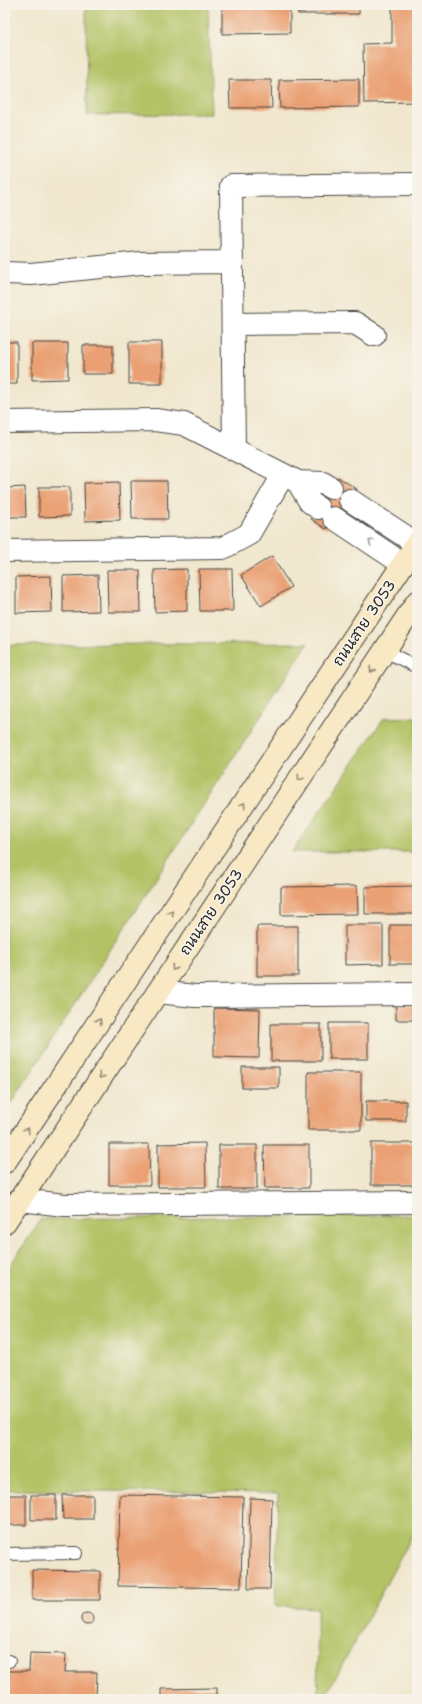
<svg xmlns="http://www.w3.org/2000/svg" width="422" height="1704" font-family="'Shantell Sans','Playpen Sans Thai',sans-serif">
<rect width="100%" height="100%" fill="#f7f3e8"/>
<filter id="ink" filterUnits="userSpaceOnUse"><feTurbulence type="fractalNoise" baseFrequency=".025" numOctaves="2"/><feDisplacementMap in="SourceGraphic" scale="8" xChannelSelector="R" yChannelSelector="G"/><feConvolveMatrix kernelMatrix="1 2 1 2 8 2 1 2 1" color-interpolation-filters="sRGB"/></filter>
<filter id="wash" filterUnits="userSpaceOnUse"><feTurbulence type="fractalNoise" baseFrequency=".012" numOctaves="4" result="noise"/><feDisplacementMap in="SourceGraphic" scale="16" xChannelSelector="R" yChannelSelector="G"/><feGaussianBlur stdDeviation="0.9" result="paint"/><feColorMatrix in="noise" values="0 0 0 0 0 0 0 0 0 0 0 0 0 0 0 0 0 1.4 0 .05"/><feComposite in="paint" operator="in"/></filter>
<g filter="url(#wash)">
<rect width="100%" height="100%" fill="#f0e7ce"/>
<path fill="#b2c265" stroke="#6e7648" d="M 86,5 L 208,5 L 212,114 L 87,115 Z
M 308,643 L 5,1113 L 5,645 Z
M 417,717 L 417,852 L 292,852 L 384,718 Z
M 417,1215 L 417,1527 L 324,1699 L 318,1699 L 317,1608 L 275,1606 L 278,1493 L 5,1490 L 5,1273 L 41,1219 Z"/>
<g id="blocks">
<path fill="#eaa073" d="M 222,5 L 290,5 L 290,33 L 222,34 Z
M 297,5 L 359,5 L 359,14 L 298,14 Z
M 392,5 L 417,5 L 417,102 L 364,103 L 363,44 L 392,43 Z
M 359,79 L 359,107 L 280,108 L 279,80 Z
M 229,80 L 271,80 L 272,108 L 230,108 Z
M 5,342 L 17,342 L 17,384 L 5,384 Z
M 129,342 L 162,342 L 162,384 L 129,384 Z
M 32,343 L 68,343 L 68,379 L 32,380 Z
M 83,345 L 113,345 L 113,374 L 83,374 Z
M 338,477 L 357,489 L 350,500 L 342,506 L 326,529 L 311,519 Z
M 131,481 L 167,481 L 168,519 L 132,519 Z
M 119,482 L 120,520 L 85,521 L 84,483 Z
M 25,487 L 26,517 L 5,517 L 5,488 Z
M 39,487 L 70,487 L 70,516 L 39,517 Z
M 272,556 L 291,587 L 261,606 L 241,575 Z
M 187,569 L 187,611 L 155,612 L 154,570 Z
M 199,569 L 232,569 L 233,611 L 200,611 Z
M 107,570 L 140,570 L 141,612 L 108,612 Z
M 98,575 L 99,611 L 63,612 L 63,576 Z
M 51,576 L 52,612 L 16,613 L 16,577 Z
M 357,886 L 358,914 L 281,915 L 281,887 Z
M 417,886 L 417,914 L 365,914 L 365,887 Z
M 345,925 L 383,925 L 383,964 L 345,965 Z
M 390,925 L 417,925 L 417,964 L 390,964 Z
M 257,926 L 298,926 L 298,976 L 257,976 Z
M 396,1005 L 417,1005 L 417,1020 L 396,1020 Z
M 214,1008 L 260,1009 L 259,1058 L 214,1057 Z
M 329,1023 L 368,1023 L 368,1059 L 329,1059 Z
M 271,1024 L 321,1024 L 321,1061 L 271,1061 Z
M 242,1067 L 279,1067 L 279,1088 L 242,1088 Z
M 308,1072 L 361,1072 L 361,1130 L 308,1130 Z
M 366,1101 L 406,1101 L 406,1121 L 366,1121 Z
M 205,1143 L 206,1187 L 158,1187 L 158,1144 Z
M 371,1143 L 417,1143 L 417,1185 L 371,1185 Z
M 109,1144 L 149,1144 L 150,1185 L 109,1185 Z
M 219,1145 L 257,1145 L 257,1189 L 219,1189 Z
M 264,1145 L 309,1145 L 309,1188 L 265,1188 Z
M 5,1495 L 26,1495 L 26,1525 L 5,1525 Z
M 31,1495 L 56,1495 L 56,1520 L 31,1520 Z
M 62,1495 L 93,1495 L 93,1519 L 63,1519 Z
M 120,1495 L 243,1497 L 241,1588 L 118,1586 Z
M 250,1498 L 272,1499 L 270,1589 L 248,1589 Z
M 32,1570 L 100,1571 L 100,1600 L 32,1600 Z
M81 1619a6 6 0 1 1 12 0a6 6 0 1 1-12 0Z
M 30,1653 L 66,1654 L 65,1672 L 97,1672 L 96,1699 L 7,1699 L 8,1671 L 29,1671 Z
M 217,1688 L 217,1699 L 161,1699 L 161,1689 Z"/>
</g>
</g>
<g filter="url(#ink)">
<use href="#blocks" fill-opacity="0" stroke="#494743" stroke-width="1"/>
<g fill="none" stroke-linecap="round" stroke-linejoin="round">
<g stroke="#494743" stroke-width="14">
<path id="service" d="M 385,651 L 417,667
M 5,1554 L 76,1553
M 5,1661 L 9,1661"/>
</g>
<g stroke="#494743" stroke-width="24">
<path id="minor" d="M 5,273 L 31,274 L 141,263 L 232,262
M 233,324 L 355,323 L 374,335
M 5,422 L 155,420 L 184,424 L 298,482 L 323,483 L 331,488
M 234,449 L 231,186 L 417,184
M 298,482 L 310,502 L 318,508
M 350,500 L 417,544
M 334,518 L 403,564
M 5,551 L 223,548 L 249,534 L 283,475
M 158,992 L 195,996 L 417,994
M 20,1200 L 65,1205 L 417,1202"/>
</g>
<g stroke="#494743" stroke-width="24">
<path id="secondary" d="M 5,1162 L 417,543
M 5,1222 L 417,602"/>
</g>
<use href="#service" stroke="#fff" stroke-width="12"/>
<use href="#minor" stroke="#fff" stroke-width="22"/>
<use href="#secondary" stroke="#f8e8c3" stroke-width="22"/>
</g>
<defs><path id="oneway-chevron" d="M-2-3.5L2.5 0L-2 3.5" fill="none" stroke-width="1.6" stroke-linecap="round" stroke-linejoin="round"/></defs>
<use stroke="#a0a0a0" href="#oneway-chevron" transform="translate(371 542) rotate(-146)"/>
<g stroke="#928a77">
<use href="#oneway-chevron" transform="translate(372 670) rotate(124)"/>
<use href="#oneway-chevron" transform="translate(300 778) rotate(124)"/>
<use href="#oneway-chevron" transform="translate(243 805) rotate(-56)"/>
<use href="#oneway-chevron" transform="translate(171 913) rotate(-56)"/>
<use href="#oneway-chevron" transform="translate(174 968) rotate(124)"/>
<use href="#oneway-chevron" transform="translate(99 1021) rotate(-56)"/>
<use href="#oneway-chevron" transform="translate(101 1076) rotate(123)"/>
<use href="#oneway-chevron" transform="translate(27 1130) rotate(-56)"/>
</g>
</g>
<g text-anchor="middle" stroke-width="3.5" stroke-linejoin="round" paint-order="stroke">
<g font-size="15" fill="#2b2b2b" stroke="#f7f3e8">
<text transform="translate(364 623) rotate(-56)" y="5">ถนนสาย 3053</text>
<text transform="translate(211 912) rotate(-56)" y="5">ถนนสาย 3053</text>
</g>
</g>
<rect width="422" height="1704" fill="none" stroke="#f7f3e8" stroke-width="20"/>
</svg>
